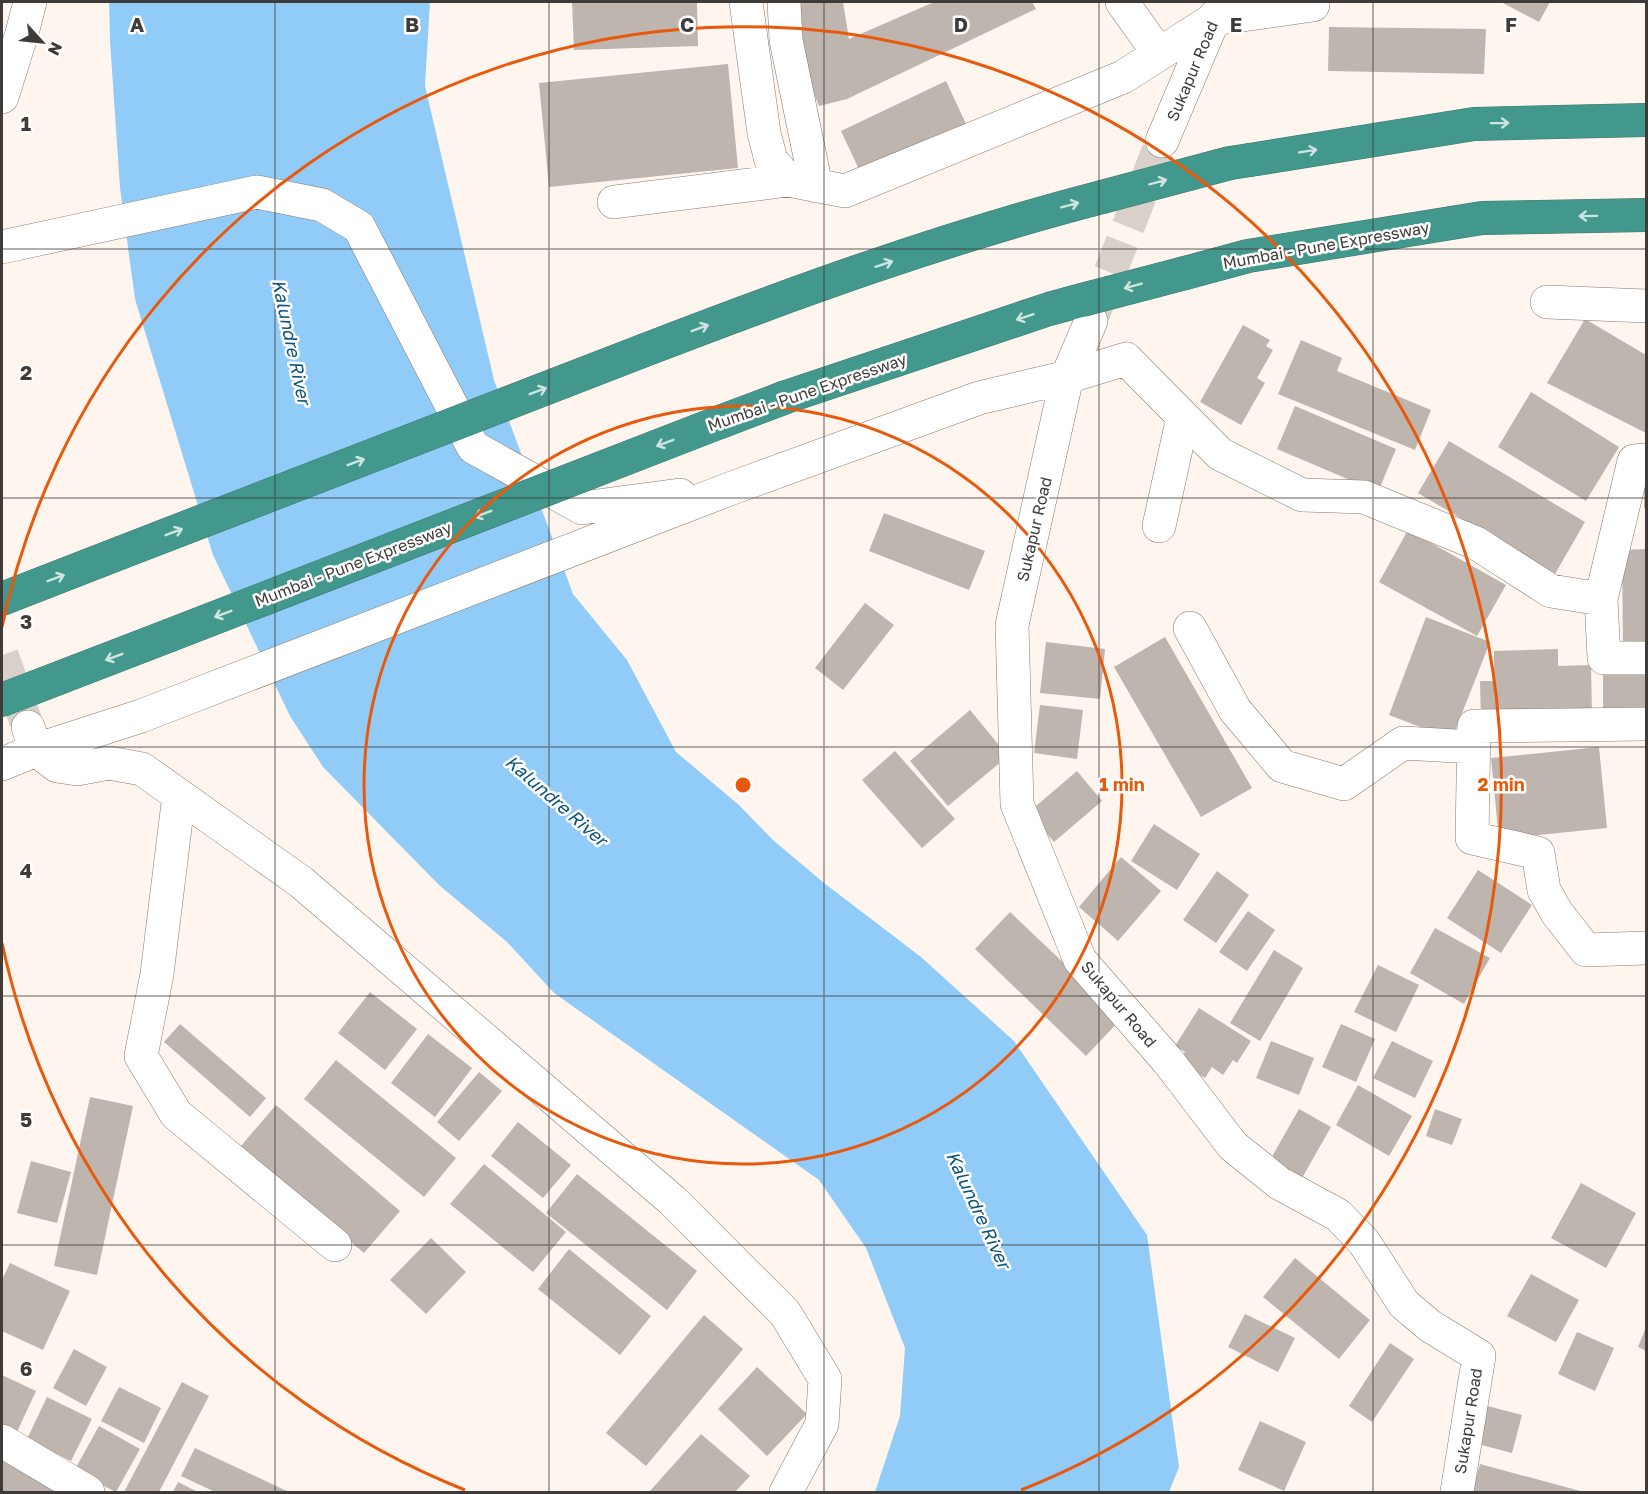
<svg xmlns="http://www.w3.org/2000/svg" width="1648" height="1494" font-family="'Golos Text',sans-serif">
<rect width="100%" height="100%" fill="#fef6ee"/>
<path fill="#91ccf9" d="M 109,2 L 430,2 L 425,86 L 494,380 L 573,594 L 627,660 L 676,752 L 739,805 L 773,840 L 824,883 L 921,957 L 1014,1041 L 1147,1235 L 1179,1467 L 1169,1492 L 875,1492 L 900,1416 L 905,1348 L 866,1248 L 819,1180 L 554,993 L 507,942 L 439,885 L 323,767 L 290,716 L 213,555 L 135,299 L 120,188 L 110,41 Z"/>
<path fill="#beb5ae" d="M 572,2 L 697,2 L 698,46 L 574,50 Z
M 793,2 L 843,2 L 849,39 L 934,2 L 1032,2 L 1036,9 L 847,99 L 819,106 L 796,52 Z
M 1501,2 L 1550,2 L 1539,22 Z
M 1329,27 L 1486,29 L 1484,74 L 1328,71 Z
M 728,64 L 738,168 L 549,187 L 539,83 Z
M 946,81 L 968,128 L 863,178 L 841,131 Z
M 1585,319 L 1646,355 L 1646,433 L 1547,383 Z
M 1243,325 L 1270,340 L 1266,346 L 1273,350 L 1257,378 L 1265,383 L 1241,425 L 1200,402 Z
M 1301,340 L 1342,358 L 1337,371 L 1431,410 L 1415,450 L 1278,394 Z
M 1531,392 L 1619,447 L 1586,501 L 1498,447 Z
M 1295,406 L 1396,449 L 1378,492 L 1277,449 Z
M 1449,441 L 1585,522 L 1555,574 L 1418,493 Z
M 1644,464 L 1646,464 L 1646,508 L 1644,508 Z
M 884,513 L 985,551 L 969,590 L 869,551 Z
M 1408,530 L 1506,585 L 1477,636 L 1379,582 Z
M 1646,549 L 1646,654 L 1623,655 L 1622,550 Z
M 865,603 L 894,625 L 843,690 L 815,668 Z
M 1426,617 L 1490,642 L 1452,739 L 1389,715 Z
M 1165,637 L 1252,788 L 1201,817 L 1114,667 Z
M 1046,642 L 1105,649 L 1100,699 L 1040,693 Z
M 1558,649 L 1558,666 L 1591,665 L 1592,716 L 1481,719 L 1480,681 L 1494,681 L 1494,651 Z
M 1603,659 L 1646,672 L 1646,722 L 1603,723 Z
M 1040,705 L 1083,710 L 1077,759 L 1034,753 Z
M 970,710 L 1008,756 L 948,806 L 910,761 Z
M 1599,747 L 1607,828 L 1499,839 L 1491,758 Z
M 895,751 L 955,819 L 922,848 L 862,780 Z
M 1077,771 L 1102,801 L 1054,842 L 1029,812 Z
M 1154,824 L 1200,854 L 1177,890 L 1131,861 Z
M 1121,857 L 1161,891 L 1118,941 L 1079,907 Z
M 1478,870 L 1532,905 L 1501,953 L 1447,918 Z
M 1217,871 L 1249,895 L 1216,943 L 1183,920 Z
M 1248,911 L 1275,930 L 1247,971 L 1219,952 Z
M 1010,912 L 1122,1018 L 1086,1056 L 975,949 Z
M 1435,928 L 1490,958 L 1464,1004 L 1410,973 Z
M 1274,950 L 1303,968 L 1260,1041 L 1230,1023 Z
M 1378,965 L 1419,985 L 1396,1032 L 1354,1012 Z
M 370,992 L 417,1029 L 385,1070 L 338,1033 Z
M 1199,1008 L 1251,1041 L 1237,1063 L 1233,1060 L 1223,1075 L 1212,1067 L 1205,1078 L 1179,1062 L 1185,1052 L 1175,1046 Z
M 180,1024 L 266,1098 L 250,1117 L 164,1042 Z
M 1341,1024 L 1375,1039 L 1356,1082 L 1322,1067 Z
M 428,1034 L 472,1068 L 435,1117 L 391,1083 Z
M 1271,1041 L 1314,1058 L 1299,1095 L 1256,1078 Z
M 1392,1041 L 1433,1061 L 1415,1098 L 1373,1078 Z
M 336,1060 L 456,1158 L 424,1197 L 304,1099 Z
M 479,1072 L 502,1091 L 459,1141 L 437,1122 Z
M 1358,1085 L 1412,1116 L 1389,1156 L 1336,1125 Z
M 90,1097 L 133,1106 L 97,1275 L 54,1266 Z
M 276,1105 L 400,1211 L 364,1253 L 240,1147 Z
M 1299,1109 L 1331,1127 L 1302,1178 L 1270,1160 Z
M 1435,1109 L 1462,1119 L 1452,1145 L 1426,1136 Z
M 518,1122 L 571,1165 L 543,1198 L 491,1156 Z
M 31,1161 L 71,1172 L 57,1223 L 17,1213 Z
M 484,1164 L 566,1232 L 533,1272 L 450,1204 Z
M 577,1174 L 697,1271 L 667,1310 L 546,1213 Z
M 1581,1183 L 1636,1213 L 1606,1268 L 1551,1238 Z
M 431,1238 L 466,1272 L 426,1314 L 390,1280 Z
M 569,1249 L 651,1316 L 620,1355 L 538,1289 Z
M 1295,1258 L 1370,1320 L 1339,1359 L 1263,1297 Z
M 10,1263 L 70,1291 L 43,1350 L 2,1331 L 2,1280 Z
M 1531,1274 L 1579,1300 L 1556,1342 L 1507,1316 Z
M 1245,1314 L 1295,1338 L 1278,1372 L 1228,1347 Z
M 704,1315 L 743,1349 L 646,1466 L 606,1433 Z
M 1646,1327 L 1646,1351 L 1638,1347 Z
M 1577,1332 L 1614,1348 L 1595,1391 L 1558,1374 Z
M 1390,1343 L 1414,1359 L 1372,1422 L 1349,1406 Z
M 74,1349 L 107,1367 L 86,1406 L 53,1388 Z
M 757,1367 L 807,1414 L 767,1456 L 718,1409 Z
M 2,1375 L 36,1391 L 17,1432 L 2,1424 Z
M 182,1382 L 209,1396 L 159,1492 L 124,1492 Z
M 119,1387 L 161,1408 L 144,1443 L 101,1421 Z
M 47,1397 L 92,1419 L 71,1461 L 27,1439 Z
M 1484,1405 L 1522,1415 L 1512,1453 L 1474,1443 Z
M 1260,1421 L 1306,1442 L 1284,1491 L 1238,1470 Z
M 99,1426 L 140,1449 L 116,1492 L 74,1471 Z
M 701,1434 L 750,1476 L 735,1492 L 649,1492 Z
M 195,1448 L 289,1492 L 215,1492 L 181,1476 Z
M 2,1449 L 67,1492 L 2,1492 Z
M 1480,1464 L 1584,1492 L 1472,1492 Z
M 178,1482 L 198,1492 L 173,1492 Z"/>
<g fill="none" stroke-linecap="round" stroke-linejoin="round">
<path stroke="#d8d1ca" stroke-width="33" stroke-dasharray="33 16" stroke-linecap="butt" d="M 1092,318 L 1162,141
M 2,655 L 26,722"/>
<g stroke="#827b73" stroke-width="34">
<path id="minor" d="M 746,2 L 764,133 L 771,160 L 788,180 L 845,191 L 1123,77 L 1214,19 L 1313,5
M 784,2 L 786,40 L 816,186
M 1122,2 L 1159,54
M 2,97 L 22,33 L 30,2
M 1162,141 L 1215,16
M 614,202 L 788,180
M 2,247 L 257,192 L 322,205 L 359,227 L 473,447 L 582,508 L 680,495
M 1547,302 L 1646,306
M 1091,321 L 1067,377 L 1012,625 L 1017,804 L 1080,960 L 1168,1061 L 1233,1146 L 1279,1183 L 1338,1215 L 1364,1242 L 1404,1304 L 1430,1326 L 1479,1356 L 1457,1492
M 1646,460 L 1634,461 L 1601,599 L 1604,658 L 1646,658
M 1159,526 L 1183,417
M 1190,628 L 1235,710 L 1282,766 L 1344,784 L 1403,743 L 1474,747
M 1646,724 L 1474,726 L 1472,838 L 1538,853 L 1544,890 L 1557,913 L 1586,950 L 1646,948
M 28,727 L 36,750 L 57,766 L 77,769 L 109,763 L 142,769 L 301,882 L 673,1201 L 785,1313 L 825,1379 L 822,1424 L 786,1492
M 2,764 L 36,750 L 141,716 L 732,488 L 979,398 L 1067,377 L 1126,359 L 1220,454 L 1302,495 L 1364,497 L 1476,543 L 1551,591 L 1601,599
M 179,795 L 157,974 L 141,1056 L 176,1114 L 335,1245
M 2,1441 L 88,1492"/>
</g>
<g stroke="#41776f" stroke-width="34">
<path id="highway" d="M 1250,160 L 1474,124 L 1646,120
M 1185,273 L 1248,256 L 1482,218 L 1646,215
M 645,350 C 795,292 947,237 1102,197
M 720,422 L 786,397 L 1049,309 L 1082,300
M 2,599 L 120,553
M 2,700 L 168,636"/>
</g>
<use href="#minor" stroke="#fff" stroke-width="33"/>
<use href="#highway" stroke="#42988c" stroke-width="33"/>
<g stroke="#41776f" stroke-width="34" stroke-linecap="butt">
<path id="highway-bridge" d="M 1102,197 L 1230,163 L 1250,160
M 1082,300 L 1185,273
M 120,553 L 645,350
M 168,636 L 720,422"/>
</g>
<use href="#highway-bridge" stroke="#42988c" stroke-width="33"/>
</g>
<defs><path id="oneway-shaft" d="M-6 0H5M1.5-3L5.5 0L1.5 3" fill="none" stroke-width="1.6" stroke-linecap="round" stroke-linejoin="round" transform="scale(1.5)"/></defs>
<g stroke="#d0e5e2">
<use href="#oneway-shaft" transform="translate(1500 123) rotate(-1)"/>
<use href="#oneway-shaft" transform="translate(1308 151) rotate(-9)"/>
<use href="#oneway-shaft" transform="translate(1158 182) rotate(-15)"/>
<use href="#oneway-shaft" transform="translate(1070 205) rotate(-15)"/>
<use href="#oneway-shaft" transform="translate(1588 216) rotate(179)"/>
<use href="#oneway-shaft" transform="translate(884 264) rotate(-18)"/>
<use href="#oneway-shaft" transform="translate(1133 286) rotate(165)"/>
<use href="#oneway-shaft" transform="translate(1025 317) rotate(162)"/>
<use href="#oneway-shaft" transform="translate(700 328) rotate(-21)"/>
<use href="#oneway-shaft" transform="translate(538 391) rotate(-21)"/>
<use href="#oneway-shaft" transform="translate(665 443) rotate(159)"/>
<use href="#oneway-shaft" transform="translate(356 462) rotate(-21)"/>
<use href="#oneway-shaft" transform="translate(483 514) rotate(159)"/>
<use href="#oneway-shaft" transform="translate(174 532) rotate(-21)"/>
<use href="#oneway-shaft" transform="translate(56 578) rotate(-21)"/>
<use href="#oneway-shaft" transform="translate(223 614) rotate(159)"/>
<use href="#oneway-shaft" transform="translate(114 657) rotate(159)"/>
</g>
<path fill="none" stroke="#3f3b38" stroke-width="1.5" stroke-opacity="0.55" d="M 275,2 L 275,1492M 549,2 L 549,1492M 824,2 L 824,1492M 1099,2 L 1099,1492M 1373,2 L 1373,1492M 2,249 L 1646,249M 2,498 L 1646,498M 2,747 L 1646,747M 2,996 L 1646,996M 2,1245 L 1646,1245"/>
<g fill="none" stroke="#e8590c" stroke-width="3">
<circle cx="743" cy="785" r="379"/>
<path d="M465 1490A758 758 0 0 1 2 943M2 627A758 758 0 1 1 1021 1490"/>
</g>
<g text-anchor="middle" stroke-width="5" stroke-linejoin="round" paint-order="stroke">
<g font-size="16" fill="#3f3b38" stroke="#fff">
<text transform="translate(1192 71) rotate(-67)" y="6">Sukapur Road</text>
<text transform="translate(1326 245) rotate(-10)" y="6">Mumbai - Pune Expressway</text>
<text transform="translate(807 392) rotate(-19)" y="6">Mumbai - Pune Expressway</text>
<text transform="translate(1034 529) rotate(-77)" y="6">Sukapur Road</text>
<text transform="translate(353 564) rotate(-21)" y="6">Mumbai - Pune Expressway</text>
<text transform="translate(1119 1004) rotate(50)" y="6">Sukapur Road</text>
<text transform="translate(1468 1421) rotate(-81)" y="6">Sukapur Road</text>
</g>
<g font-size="18" font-style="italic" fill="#0b527c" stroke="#fff">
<text transform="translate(291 342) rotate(78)" y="6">Kalundre River</text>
<text transform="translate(556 801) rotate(41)" y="6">Kalundre River</text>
<text transform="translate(978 1210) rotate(65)" y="6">Kalundre River</text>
</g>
</g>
<g font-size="20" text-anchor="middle" font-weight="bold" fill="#3f3b38" stroke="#fff" stroke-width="5" stroke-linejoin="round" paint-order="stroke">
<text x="137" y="32">A</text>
<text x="412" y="32">B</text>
<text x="687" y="32">C</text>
<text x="961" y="32">D</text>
<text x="1236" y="32">E</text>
<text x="1511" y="32">F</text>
<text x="26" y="131">1</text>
<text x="26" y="380">2</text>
<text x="26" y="629">3</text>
<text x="26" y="878">4</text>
<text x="26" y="1127">5</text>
<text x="26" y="1376">6</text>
</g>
<circle cx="743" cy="785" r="9" fill="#e8590c" stroke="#fff" stroke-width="3"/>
<g font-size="18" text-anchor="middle" font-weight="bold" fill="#e8590c" stroke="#fff" stroke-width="5" stroke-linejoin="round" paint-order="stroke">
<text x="1122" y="791">1 min</text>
<text x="1501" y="791">2 min</text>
</g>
<rect width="1648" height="1494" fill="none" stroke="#3f3b38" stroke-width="6"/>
<g transform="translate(42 42) rotate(117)" stroke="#ffffff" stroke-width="4.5" paint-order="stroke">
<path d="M0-4.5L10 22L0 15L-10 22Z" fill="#3f3b38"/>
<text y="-9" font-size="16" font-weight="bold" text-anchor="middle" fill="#3f3b38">N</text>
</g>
</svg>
